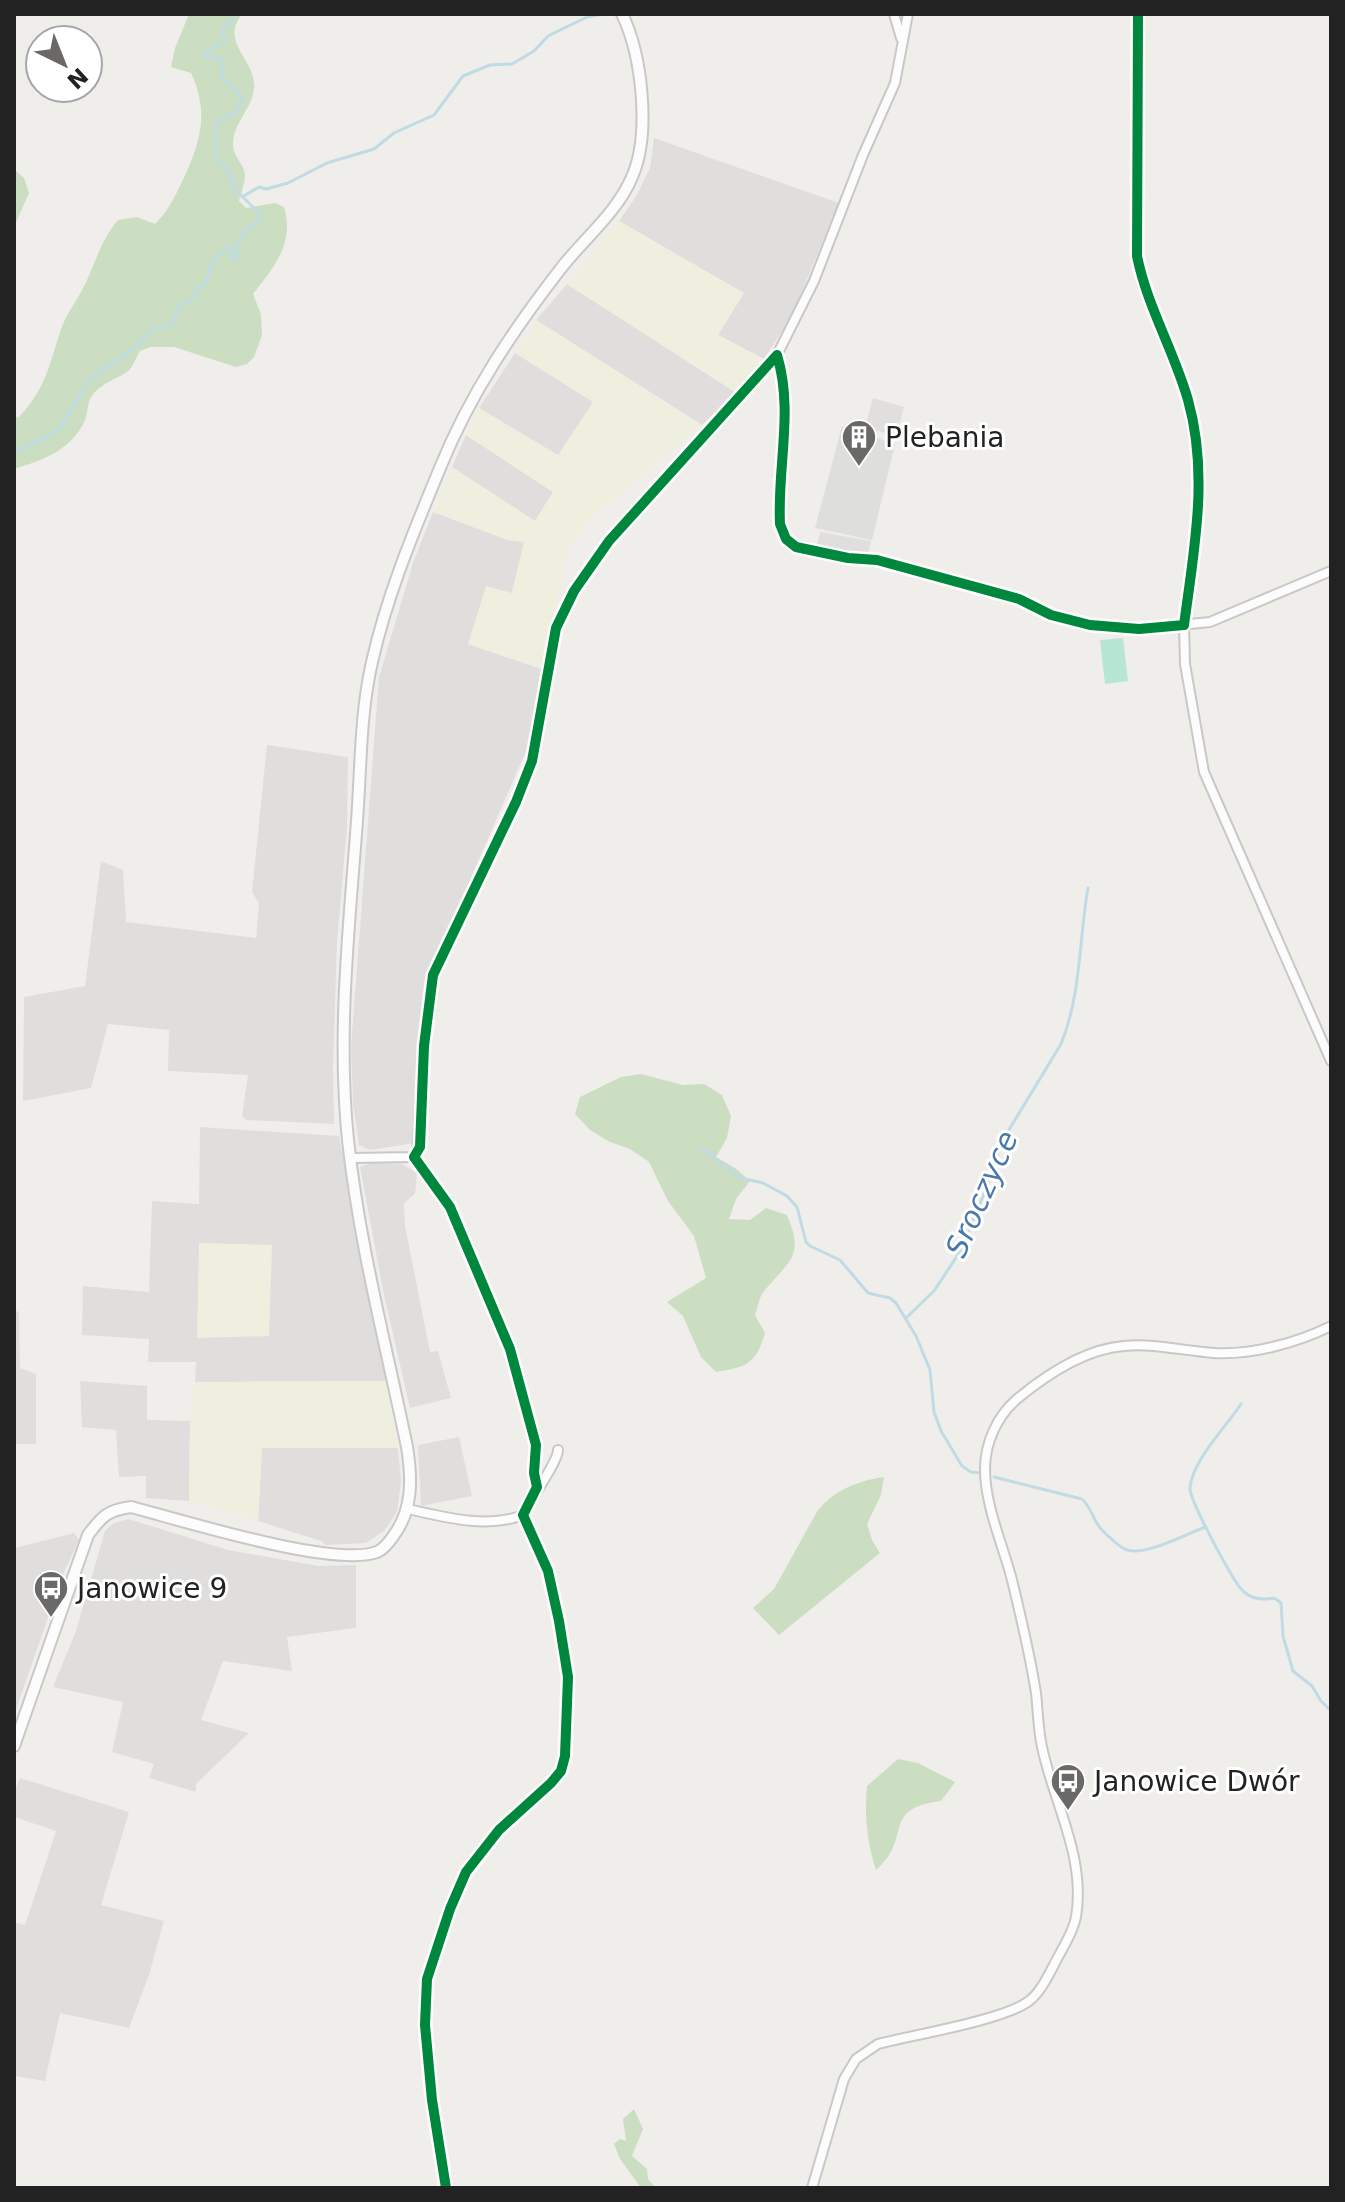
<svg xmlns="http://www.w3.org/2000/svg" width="1345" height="2202" font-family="'DejaVu Sans',sans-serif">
<rect width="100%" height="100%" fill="#f0eeeb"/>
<path fill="#dfdedc" d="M 654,138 L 839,203 L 791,317 L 764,359 L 718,335 L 743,293 L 619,221 L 637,195 L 650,168 Z
M 567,284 L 735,392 L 702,425 L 536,320 Z
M 515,353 L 594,402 L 558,456 L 479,408 Z
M 466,435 L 553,492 L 535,521 L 452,467 Z
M 433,512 L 508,540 L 524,542 L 512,593 L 468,644 L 542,669 L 533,735 L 430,972 L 419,1027 L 414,1143 L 370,1150 L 359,1145 L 353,1104 L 351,1047 L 379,677 L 413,563 Z
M 267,745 L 348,757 L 347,826 L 337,942 L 333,1069 L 334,1124 L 246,1120 L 242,1116 L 248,1075 L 168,1071 L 169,1030 L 108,1024 L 91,1088 L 23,1101 L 24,997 L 85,986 L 101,861 L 123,870 L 126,922 L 256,938 L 259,903 L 252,892 Z
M 200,1127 L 339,1136 L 386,1381 L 195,1382 L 196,1362 L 148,1362 L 149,1339 L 82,1335 L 83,1286 L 149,1292 L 152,1201 L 199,1204 Z
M 371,1163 L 402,1164 L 417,1173 L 415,1194 L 404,1203 L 405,1226 L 430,1352 L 438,1351 L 451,1398 L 410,1408 L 384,1295 L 360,1167 Z
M 14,1310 L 19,1312 L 20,1368 L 36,1374 L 36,1444 L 14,1444 Z
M 80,1381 L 147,1386 L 147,1420 L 190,1421 L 189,1501 L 146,1498 L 146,1476 L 119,1477 L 116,1430 L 82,1427 Z
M 459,1437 L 472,1496 L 421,1506 L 418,1445 Z
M 262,1448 L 398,1448 L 401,1481 L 397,1512 L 384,1531 L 366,1543 L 326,1545 L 321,1541 L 258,1521 Z
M 129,1519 L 228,1550 L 318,1566 L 356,1565 L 356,1628 L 287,1637 L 292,1671 L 223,1661 L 201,1720 L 249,1733 L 196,1784 L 196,1792 L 149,1778 L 154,1764 L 112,1752 L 123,1702 L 53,1687 L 76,1631 L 105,1531 L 114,1523 Z
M 74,1533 L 79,1540 L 64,1572 L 14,1715 L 14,1548 Z
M 20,1778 L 129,1812 L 101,1905 L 164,1921 L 149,1975 L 129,2028 L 60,2013 L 45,2081 L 14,2076 L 14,1922 L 25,1925 L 56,1831 L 14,1817 L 14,1793 Z"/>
<path fill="#dededc" d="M 842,426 L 895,444 L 872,540 L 815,528 Z"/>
<path fill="#efefdf" d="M 619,221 L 744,293 L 718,335 L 764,359 L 735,392 L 567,284 Z
M 536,320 L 702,425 L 595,514 L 568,548 L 542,669 L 468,644 L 486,586 L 512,593 L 524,542 L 508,540 L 433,512 L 452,467 L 535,521 L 553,492 L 466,435 L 479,408 L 558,455 L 593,402 L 515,353 Z
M 199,1243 L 272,1245 L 269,1336 L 197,1338 Z
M 386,1381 L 398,1448 L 262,1448 L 258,1521 L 189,1501 L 190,1421 L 195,1382 Z"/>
<path fill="#cbdec1" d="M 189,14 L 242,14 C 219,44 257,59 254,89 C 252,108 234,123 233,142 C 232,154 240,160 244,170 C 247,180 241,192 239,201 L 246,208 L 275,203 L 284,207 C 295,242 274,268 253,294 L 261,314 L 262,335 L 254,357 L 247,364 L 236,367 L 174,347 L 151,347 L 140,351 C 136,357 133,368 127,372 C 116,379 105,382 95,392 C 86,401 89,410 85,420 C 72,450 43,460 14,469 L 14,415 L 18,418 C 48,387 49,362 63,324 C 68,312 75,303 81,292 C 95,267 99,242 118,220 L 137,217 L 155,224 C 168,211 174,198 182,182 C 200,143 210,114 191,73 L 171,67 L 175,48 Z
M 14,169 L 24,178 L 29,193 L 14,227 Z
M 641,1074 L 683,1085 L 704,1084 L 722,1095 L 731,1116 L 727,1138 L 716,1157 L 735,1168 L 750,1181 L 736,1199 L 729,1219 L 750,1220 L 766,1208 L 787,1215 C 805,1257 789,1261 764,1291 C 759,1297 758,1307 755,1315 L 765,1333 C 756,1364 747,1367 716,1372 L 701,1357 L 683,1316 L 667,1302 L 706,1278 L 694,1236 L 668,1201 L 649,1162 L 630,1149 L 610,1142 L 590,1130 L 575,1114 L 580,1097 L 621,1077 Z
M 884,1477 L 881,1495 L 867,1524 L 872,1540 L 880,1553 L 779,1635 L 753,1608 L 774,1589 L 818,1510 C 835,1490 857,1481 884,1477 Z
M 898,1759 L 918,1763 L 955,1782 L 941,1801 C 879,1809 914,1838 876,1870 C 867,1842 864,1814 867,1786 Z
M 634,2109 L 643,2129 L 632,2156 L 647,2169 L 648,2179 L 656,2188 L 641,2188 L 620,2159 L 614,2144 L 620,2139 L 626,2141 L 623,2119 Z"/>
<path fill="#b7e6d2" d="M 1123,638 L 1128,681 L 1105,684 L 1100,640 Z"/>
<path fill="#e0dfde" d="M 873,398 L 904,407 L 896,436 L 865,427 Z
M 820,532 L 871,541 L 868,555 L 817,545 Z"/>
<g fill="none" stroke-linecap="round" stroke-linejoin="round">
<path stroke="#bfdbe3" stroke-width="3" d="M 242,197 L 259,187 L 266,189 L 288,183 L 327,163 L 374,149 L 394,133 L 434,115 L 463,76 L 490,65 L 512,64 L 534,51 L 548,36 L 587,17 L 603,14
M 14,452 L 44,439 L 60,427 L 90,379 L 140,343 L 154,327 L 163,328 L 172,325 L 179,306 L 194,298 L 197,288 L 205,285 L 213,260 L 229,247 L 234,260 L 238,252 L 236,247 C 242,235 246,226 259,222 L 260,214 L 232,186 L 230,172 L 216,158 L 215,141 L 218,121 L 236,113 L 242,100 L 239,93 L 221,76 L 222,67 L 219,57 L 206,57 L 207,51 L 225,41 L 222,30 L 229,24 L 233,14
M 702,1148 L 741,1178 L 763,1183 L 787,1196 L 797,1207 L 806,1242 L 810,1246 L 840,1260 L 868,1293 L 890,1298 L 896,1303 L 916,1336 L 930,1370 L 934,1412 L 941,1431 L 962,1466 L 971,1472 L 980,1473
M 906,1318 L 934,1291 L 961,1250 L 986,1189 L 1001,1143 L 1061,1044 C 1081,996 1079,939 1088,888
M 1241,1404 C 1226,1427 1192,1461 1190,1488 C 1189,1499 1234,1584 1244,1592 C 1252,1599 1264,1600 1274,1598 L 1281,1603 L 1283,1636 L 1293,1671 L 1312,1686 L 1321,1701 L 1331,1711
M 994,1477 L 1082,1499 C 1092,1508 1093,1521 1102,1530 C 1108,1536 1121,1548 1127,1550 C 1147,1556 1187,1533 1206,1527"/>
<g stroke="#c9c8c7" stroke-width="12">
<path id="minor" d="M 894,14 L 901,38
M 1138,14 L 1137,256 L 1142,282 L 1188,400 L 1197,455 L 1200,493 L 1184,625 L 1185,664 L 1204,772 L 1331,1061
M 777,355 C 794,411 777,467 780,524 L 786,539 L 796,547 L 848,558 L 877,560 L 1019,599 L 1051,615 L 1090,625 L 1139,629 L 1210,622 L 1331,571
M 351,1158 L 414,1157 L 417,1154 L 424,1046 L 433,975 L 516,802 L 532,761 L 556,628 L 574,591 L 609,541 L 777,355 L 814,281 L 863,155 L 895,83 L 908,14
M 408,1509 C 444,1517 487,1529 523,1515 C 530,1500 558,1462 558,1450
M 446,2188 L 432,2100 L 425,2025 L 427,1979 L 450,1909 L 466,1872 L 499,1830 L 551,1783 L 561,1771 L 565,1756 L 568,1677 L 559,1621 L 548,1571 L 523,1515
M 812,2188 L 844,2079 L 856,2059 L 878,2044 C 913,2035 1004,2020 1029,2001 C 1041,1992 1049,1974 1056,1961 C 1063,1947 1073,1933 1076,1917 C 1086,1857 1054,1804 1042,1747 C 1038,1729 1038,1711 1036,1693 C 1030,1655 1021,1617 1012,1580 C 1003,1545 985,1506 985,1469 C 985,1443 997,1416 1017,1399 C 1046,1375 1085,1349 1124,1346 C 1154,1343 1184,1351 1214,1353 C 1252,1355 1297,1343 1331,1326"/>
</g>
<g stroke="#c9c8c7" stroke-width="14">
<path id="tertiary" d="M 14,1746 L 88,1535 C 102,1516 108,1510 131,1507 C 181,1520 334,1568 377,1552 C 384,1549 390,1541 394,1535 C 413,1509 412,1478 407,1447 C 386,1345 359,1243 348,1140 C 337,1034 349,928 357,821 C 361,768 360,714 372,662 C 387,595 414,531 440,468 C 470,394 513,330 562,267 C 585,238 618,211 632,177 C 651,134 642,55 622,14"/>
</g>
<use href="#minor" stroke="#fdfcfc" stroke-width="8"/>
<use href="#tertiary" stroke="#fdfcfc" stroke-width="10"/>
<g stroke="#fff" stroke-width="15">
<path id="cycleway" d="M 446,2188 L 432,2100 L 425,2025 L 427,1979 L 450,1909 L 466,1872 L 499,1830 L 551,1783 L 561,1771 L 565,1756 L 568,1677 L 559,1621 L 548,1571 L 523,1515 L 537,1487 L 534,1473 L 536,1445 L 510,1349 L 450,1207 L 414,1157 L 420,1147 L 424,1046 L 433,975 L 516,802 L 532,761 L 556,628 L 574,591 L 609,541 L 777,355 C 794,411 777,467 780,524 L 786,539 L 796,547 L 848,558 L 877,560 L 1019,599 L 1051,615 L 1090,625 L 1139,629 L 1184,625 C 1194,550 1209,474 1188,400 C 1174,351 1147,306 1137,256 L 1138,14"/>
</g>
<use href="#cycleway" stroke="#00873e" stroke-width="10"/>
</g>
<defs>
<g id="building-pin" transform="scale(1.8)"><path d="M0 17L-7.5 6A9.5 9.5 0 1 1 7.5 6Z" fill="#6a6968" stroke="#fff"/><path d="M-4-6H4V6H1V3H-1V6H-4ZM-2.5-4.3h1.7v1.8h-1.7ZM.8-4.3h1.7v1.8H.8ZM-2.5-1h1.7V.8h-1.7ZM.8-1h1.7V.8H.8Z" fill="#fff"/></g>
<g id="bus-pin" transform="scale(1.8)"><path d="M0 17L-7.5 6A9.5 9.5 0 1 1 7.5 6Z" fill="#6a6968" stroke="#fff"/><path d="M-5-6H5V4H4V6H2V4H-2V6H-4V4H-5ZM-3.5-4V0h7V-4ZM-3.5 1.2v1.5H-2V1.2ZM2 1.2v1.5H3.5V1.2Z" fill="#fff"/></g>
</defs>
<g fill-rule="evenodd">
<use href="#building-pin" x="859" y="437"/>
<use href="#bus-pin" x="51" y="1588"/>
<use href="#bus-pin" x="1068" y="1781"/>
</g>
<g text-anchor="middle" stroke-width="6" stroke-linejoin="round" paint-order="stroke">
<g font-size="28" fill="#222" stroke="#fff" text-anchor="start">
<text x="885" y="447">Plebania</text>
<text x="77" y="1598">Janowice 9</text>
<text x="1094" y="1791">Janowice Dwór</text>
</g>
<g font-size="30" font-style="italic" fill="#4a7aab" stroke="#fff">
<text transform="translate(982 1194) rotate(-66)" y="10">Sroczyce</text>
</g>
</g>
<rect width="1345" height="2202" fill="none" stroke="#222222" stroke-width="32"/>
<g transform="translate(64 64) rotate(137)"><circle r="38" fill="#ffffff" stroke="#a7a7a7" stroke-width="2"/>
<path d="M0-6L14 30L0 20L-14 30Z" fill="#6a6968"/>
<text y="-12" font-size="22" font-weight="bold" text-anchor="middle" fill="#222222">N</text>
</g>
</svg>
